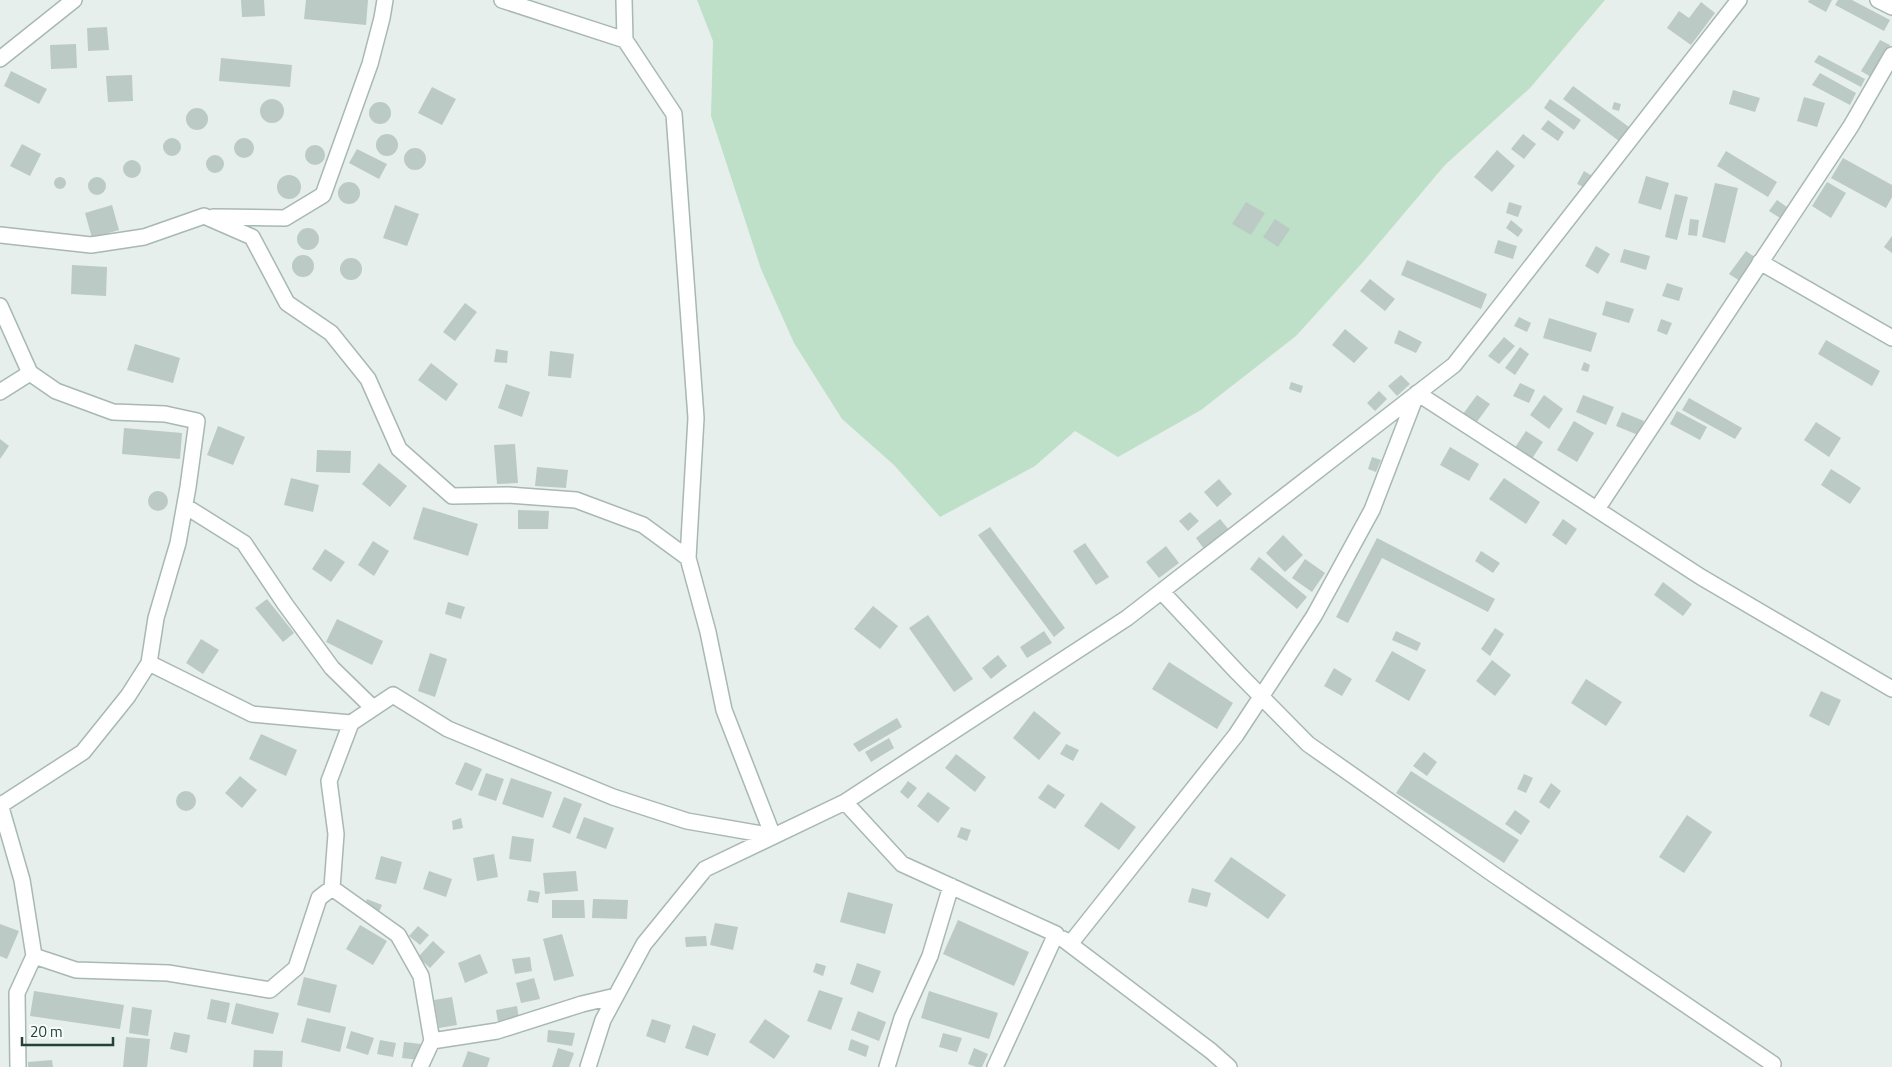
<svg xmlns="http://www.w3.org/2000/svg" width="1892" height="1067" font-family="'Titillium Web',sans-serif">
<rect width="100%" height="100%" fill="#e6efeb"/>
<path fill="#bfe0c8" d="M 697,0 L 1605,0 L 1530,88 L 1445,165 L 1363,262 L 1296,336 L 1201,410 L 1118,457 L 1075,431 L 1035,466 L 940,517 L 894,465 L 842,419 L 794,343 L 761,269 L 711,116 L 713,41 Z"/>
<path fill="#bbcac4" d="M 241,0 L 264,0 L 265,16 L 242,17 Z
M 306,0 L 368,0 L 366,25 L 304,19 Z
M 1809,0 L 1832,0 L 1826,12 L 1808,2 Z
M 1838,0 L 1852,0 L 1890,20 L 1884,31 L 1835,5 Z
M 1701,2 L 1715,13 L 1691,45 L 1667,28 L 1679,11 L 1689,18 Z
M 107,27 L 109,50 L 88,51 L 87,28 Z
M 1880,40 L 1890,45 L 1871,77 L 1861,71 Z
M 76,44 L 77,68 L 51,69 L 50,45 Z
M 1819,55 L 1865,79 L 1861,87 L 1814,62 Z
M 221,58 L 292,65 L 290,87 L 219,81 Z
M 11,71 L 47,89 L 39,104 L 4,86 Z
M 1820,73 L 1856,93 L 1850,105 L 1812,85 Z
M 132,75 L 133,101 L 108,102 L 106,76 Z
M 1573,86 L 1629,127 L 1619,141 L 1563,99 Z
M 432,87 L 456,99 L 442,125 L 418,113 Z
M 1733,90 L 1760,98 L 1755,112 L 1729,104 Z
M 1804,97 L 1825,103 L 1817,127 L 1797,121 Z
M 1550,99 L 1581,120 L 1574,130 L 1544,108 Z
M260 111a12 12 0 1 1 24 0a12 12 0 1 1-24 0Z
M369 113a11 11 0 1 1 22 0a11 11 0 1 1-22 0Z
M 1614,102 L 1621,104 L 1619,111 L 1612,109 Z
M186 119a11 11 0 1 1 22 0a11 11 0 1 1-22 0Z
M 1548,120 L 1564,132 L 1558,141 L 1541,129 Z
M376 145a11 11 0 1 1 22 0a11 11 0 1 1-22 0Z
M 1523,134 L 1536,144 L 1524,159 L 1511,149 Z
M234 148a10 10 0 1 1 20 0a10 10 0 1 1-20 0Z
M163 147a9 9 0 1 1 18 0a9 9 0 1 1-18 0Z
M 22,144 L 41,154 L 30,176 L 10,166 Z
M305 155a10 10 0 1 1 20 0a10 10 0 1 1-20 0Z
M404 159a11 11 0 1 1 22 0a11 11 0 1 1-22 0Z
M 357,149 L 387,164 L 379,179 L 349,163 Z
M 1497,150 L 1515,166 L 1492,192 L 1474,177 Z
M 1726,151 L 1777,182 L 1768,197 L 1717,166 Z
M206 164a9 9 0 1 1 18 0a9 9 0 1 1-18 0Z
M 1843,158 L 1892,185 L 1892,197 L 1886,208 L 1831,178 Z
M123 169a9 9 0 1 1 18 0a9 9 0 1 1-18 0Z
M 1584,171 L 1594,177 L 1588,189 L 1577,184 Z
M277 187a12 12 0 1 1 24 0a12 12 0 1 1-24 0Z
M 1646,176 L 1669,183 L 1661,210 L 1638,203 Z
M54 183a6 6 0 1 1 12 0a6 6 0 1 1-12 0Z
M88 186a9 9 0 1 1 18 0a9 9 0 1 1-18 0Z
M338 193a11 11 0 1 1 22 0a11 11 0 1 1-22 0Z
M 1827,182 L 1846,193 L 1831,218 L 1812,206 Z
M 1715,183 L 1738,188 L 1725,243 L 1702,237 Z
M 1675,194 L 1688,197 L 1677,240 L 1665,237 Z
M 1777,200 L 1787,207 L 1780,218 L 1769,211 Z
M 1246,202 L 1265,213 L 1251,235 L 1232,224 Z
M 1509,202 L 1522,206 L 1518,217 L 1506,213 Z
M 112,205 L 119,230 L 92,238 L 85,213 Z
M 395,205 L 419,214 L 407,246 L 383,238 Z
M 1275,219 L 1290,229 L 1278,247 L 1263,237 Z
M 1690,219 L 1699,220 L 1697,236 L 1688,235 Z
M 1511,220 L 1523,230 L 1518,237 L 1506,228 Z
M297 239a11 11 0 1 1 22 0a11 11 0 1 1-22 0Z
M 1892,236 L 1892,253 L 1884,247 Z
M 1498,240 L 1517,246 L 1513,259 L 1494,253 Z
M 1596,246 L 1610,254 L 1598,274 L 1585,266 Z
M 1624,249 L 1650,256 L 1646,270 L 1620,262 Z
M 1746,251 L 1756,258 L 1740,281 L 1729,274 Z
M292 266a11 11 0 1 1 22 0a11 11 0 1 1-22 0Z
M340 269a11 11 0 1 1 22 0a11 11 0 1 1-22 0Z
M 1407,260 L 1487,294 L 1481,309 L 1401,275 Z
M 72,265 L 107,267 L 106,296 L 71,294 Z
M 1370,279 L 1395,299 L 1385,311 L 1360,291 Z
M 1667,283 L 1683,288 L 1679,301 L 1662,296 Z
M 1606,301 L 1634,309 L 1629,323 L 1602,315 Z
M 465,303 L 477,312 L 455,341 L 443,332 Z
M 1519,317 L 1531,323 L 1527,332 L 1514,326 Z
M 1549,318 L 1597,333 L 1591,352 L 1543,338 Z
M 1661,319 L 1672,323 L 1667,335 L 1657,331 Z
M 1345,329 L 1368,348 L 1354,363 L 1332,345 Z
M 1399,330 L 1422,342 L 1416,353 L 1394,343 Z
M 1504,337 L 1515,346 L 1499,364 L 1488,356 Z
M 1826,340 L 1880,371 L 1872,386 L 1818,354 Z
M 135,344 L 180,358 L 173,383 L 127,370 Z
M 1520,347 L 1529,354 L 1515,375 L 1505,368 Z
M 496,349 L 508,351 L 507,363 L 494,362 Z
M 550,351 L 574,354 L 571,378 L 548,376 Z
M 1584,362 L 1590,365 L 1588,372 L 1581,370 Z
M 431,363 L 458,384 L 446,401 L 418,380 Z
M 1401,375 L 1410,384 L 1397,396 L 1388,386 Z
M 1291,382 L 1303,386 L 1301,393 L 1289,389 Z
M 1520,383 L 1535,390 L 1529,403 L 1513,396 Z
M 506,384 L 530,392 L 522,417 L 498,408 Z
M 1379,391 L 1387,399 L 1375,411 L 1367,403 Z
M 1477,395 L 1490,404 L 1476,423 L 1463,414 Z
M 1544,395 L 1563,409 L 1549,429 L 1530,415 Z
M 1583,395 L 1614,407 L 1606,425 L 1576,412 Z
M 1689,398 L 1742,428 L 1735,439 L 1682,410 Z
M 1677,411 L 1707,427 L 1700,440 L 1670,424 Z
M 1622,412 L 1644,421 L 1638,435 L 1616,426 Z
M 1574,421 L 1594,433 L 1577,462 L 1557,450 Z
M 1816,422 L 1841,438 L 1829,457 L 1804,440 Z
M 218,426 L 245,437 L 233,465 L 207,455 Z
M 124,428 L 182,433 L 180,459 L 122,454 Z
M 1526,431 L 1543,442 L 1531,460 L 1514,449 Z
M 0,439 L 9,446 L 0,459 Z
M 515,444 L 518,483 L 497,484 L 494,445 Z
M 1450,447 L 1479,464 L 1469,481 L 1440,465 Z
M 317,450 L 351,451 L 350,473 L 316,472 Z
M 1372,457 L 1381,460 L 1376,472 L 1368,469 Z
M 379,463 L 407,486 L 390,507 L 362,484 Z
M 537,467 L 568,470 L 566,488 L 535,486 Z
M 1831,469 L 1861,488 L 1850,504 L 1821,485 Z
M 291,478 L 319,485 L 313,512 L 284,505 Z
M 1504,478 L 1540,502 L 1526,524 L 1489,499 Z
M 1219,479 L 1232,494 L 1217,507 L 1204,492 Z
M148 501a10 10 0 1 1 20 0a10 10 0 1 1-20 0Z
M 423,507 L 478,524 L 468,556 L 413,539 Z
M 518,510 L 549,511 L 548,529 L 518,529 Z
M 1190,512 L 1199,521 L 1188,531 L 1179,521 Z
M 1220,519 L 1229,530 L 1204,549 L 1196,538 Z
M 1563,519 L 1577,529 L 1566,545 L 1552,535 Z
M 990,527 L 1065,628 L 1054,637 L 978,535 Z
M 1283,535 L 1303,555 L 1285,572 L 1266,553 Z
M 1377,538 L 1495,599 L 1488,612 L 1382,558 L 1348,623 L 1336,617 Z
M 373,541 L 389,551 L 374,576 L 358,565 Z
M 1085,543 L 1109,577 L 1096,585 L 1073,551 Z
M 1166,546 L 1179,563 L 1159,578 L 1146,562 Z
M 325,549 L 345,562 L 331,582 L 312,569 Z
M 1481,551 L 1500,563 L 1493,573 L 1475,561 Z
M 1259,557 L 1307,597 L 1297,609 L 1250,569 Z
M 1305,559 L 1325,573 L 1312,592 L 1292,578 Z
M 1663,582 L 1692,604 L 1683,616 L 1654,595 Z
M 267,599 L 294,633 L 283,642 L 255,608 Z
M 448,602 L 465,607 L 461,619 L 445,614 Z
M 873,606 L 898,626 L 880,649 L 854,629 Z
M 928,615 L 973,679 L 954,692 L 909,628 Z
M 337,619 L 383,641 L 372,665 L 326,642 Z
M 1495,628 L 1504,634 L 1490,656 L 1481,649 Z
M 1044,631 L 1052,643 L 1027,658 L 1020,647 Z
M 1396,631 L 1421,643 L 1417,651 L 1392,640 Z
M 201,639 L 219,650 L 203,674 L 186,663 Z
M 1392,651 L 1426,670 L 1409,701 L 1375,681 Z
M 430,653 L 447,659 L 435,697 L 418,691 Z
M 998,655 L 1007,666 L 991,679 L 982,668 Z
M 1492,660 L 1511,675 L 1495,696 L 1476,681 Z
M 1169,662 L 1233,703 L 1217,729 L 1152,689 Z
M 1334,668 L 1352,679 L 1342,696 L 1324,686 Z
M 1586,679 L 1622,702 L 1606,726 L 1571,703 Z
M 1821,691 L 1841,700 L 1829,726 L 1809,716 Z
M 1034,711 L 1061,733 L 1039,760 L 1013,738 Z
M 897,718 L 902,727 L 859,752 L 853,744 Z
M 261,734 L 297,750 L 286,776 L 249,759 Z
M 889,738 L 894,748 L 871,762 L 865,752 Z
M 1066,744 L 1079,750 L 1073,761 L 1060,754 Z
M 1424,752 L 1437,762 L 1427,776 L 1413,766 Z
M 956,754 L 986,777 L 975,792 L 945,768 Z
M 465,762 L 482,769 L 472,791 L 455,784 Z
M 1411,771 L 1519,840 L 1504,863 L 1396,793 Z
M 486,773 L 504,779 L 496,801 L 478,795 Z
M 1524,774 L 1533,778 L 1526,793 L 1517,789 Z
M 240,776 L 257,790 L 242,808 L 225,793 Z
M 511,778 L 552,792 L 543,818 L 502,804 Z
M 908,781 L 917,788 L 908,799 L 900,792 Z
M 1551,783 L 1561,791 L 1549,809 L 1539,802 Z
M 1048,784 L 1065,795 L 1055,809 L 1038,798 Z
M176 801a10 10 0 1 1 20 0a10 10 0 1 1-20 0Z
M 928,792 L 950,808 L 938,823 L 917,806 Z
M 564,797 L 582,804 L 570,834 L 552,827 Z
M 1101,802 L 1136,827 L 1119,850 L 1084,826 Z
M 1515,810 L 1530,821 L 1521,835 L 1505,824 Z
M 1687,815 L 1712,832 L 1684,873 L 1659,857 Z
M 584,817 L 614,828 L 606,849 L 576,838 Z
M 461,818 L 463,828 L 453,830 L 452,821 Z
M 961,827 L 971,830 L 967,841 L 957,837 Z
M 512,836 L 534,839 L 531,862 L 509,859 Z
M 494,854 L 498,877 L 477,881 L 473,858 Z
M 381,856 L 402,862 L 396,884 L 375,879 Z
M 1231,857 L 1286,895 L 1268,919 L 1214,881 Z
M 429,871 L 452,879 L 446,897 L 423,889 Z
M 576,871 L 578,891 L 545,894 L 543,873 Z
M 1192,888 L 1211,893 L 1207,907 L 1188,902 Z
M 529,890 L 540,892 L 538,903 L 527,901 Z
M 848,892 L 893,904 L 885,934 L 840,922 Z
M 367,899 L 382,905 L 378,914 L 364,907 Z
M 593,899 L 628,900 L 627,919 L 592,918 Z
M 552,900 L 584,900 L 585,918 L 552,918 Z
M 958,920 L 1029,952 L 1014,986 L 943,954 Z
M 715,923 L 738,927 L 733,950 L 710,945 Z
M 0,924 L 19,931 L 7,959 L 0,956 Z
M 360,925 L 387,941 L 373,965 L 346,949 Z
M 418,926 L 429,935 L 420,945 L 409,936 Z
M 562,934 L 574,976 L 554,981 L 543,939 Z
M 706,936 L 707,946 L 686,947 L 685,937 Z
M 433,941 L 445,952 L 430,968 L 418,957 Z
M 480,954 L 488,973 L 465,983 L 458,963 Z
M 530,957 L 532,971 L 515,974 L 512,959 Z
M 816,963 L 826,966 L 823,976 L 813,972 Z
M 857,963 L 881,971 L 873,993 L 850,984 Z
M 304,977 L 337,985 L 330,1013 L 297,1005 Z
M 534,978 L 540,999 L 521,1003 L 516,983 Z
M 819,990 L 843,998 L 831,1030 L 807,1021 Z
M 34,991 L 124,1005 L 120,1029 L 30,1016 Z
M 929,991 L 998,1013 L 989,1039 L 921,1018 Z
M 452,997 L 457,1025 L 439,1028 L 434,1000 Z
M 211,999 L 230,1003 L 226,1023 L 207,1019 Z
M 236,1003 L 279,1013 L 273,1034 L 231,1024 Z
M 517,1006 L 519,1019 L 498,1022 L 496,1010 Z
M 132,1007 L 152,1010 L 148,1036 L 129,1033 Z
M 858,1011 L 886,1022 L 879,1041 L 851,1030 Z
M 307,1018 L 346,1027 L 340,1052 L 301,1042 Z
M 652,1019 L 671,1025 L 665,1043 L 646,1036 Z
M 765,1019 L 790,1036 L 774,1059 L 749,1042 Z
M 693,1025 L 716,1034 L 708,1056 L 685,1048 Z
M 548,1030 L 575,1033 L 572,1046 L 547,1042 Z
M 351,1031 L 374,1038 L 368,1055 L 346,1048 Z
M 174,1032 L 190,1035 L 187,1053 L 170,1049 Z
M 943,1033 L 962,1038 L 957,1052 L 939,1047 Z
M 126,1037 L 150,1039 L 147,1067 L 123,1067 Z
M 851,1039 L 869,1046 L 866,1057 L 848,1050 Z
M 380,1040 L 396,1043 L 393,1057 L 377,1054 Z
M 404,1042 L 421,1044 L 420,1060 L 402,1058 Z
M 558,1048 L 574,1053 L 569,1067 L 552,1067 Z
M 974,1048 L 988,1054 L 982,1067 L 976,1067 L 968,1064 Z
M 254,1050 L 283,1051 L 282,1067 L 253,1067 Z
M 468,1051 L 490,1058 L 487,1067 L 462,1067 Z
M 52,1060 L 53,1067 L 28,1067 L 28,1062 Z"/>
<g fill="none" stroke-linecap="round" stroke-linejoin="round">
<g stroke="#a8b8b2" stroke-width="18">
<path id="street" d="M 502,0 L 625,40 L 674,114 L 696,418 L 688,558
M 624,0 L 625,40
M 1878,0 L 1892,7
M 0,59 L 74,0
M 213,217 L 285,218 L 323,195 L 370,64 L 382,18 L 385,0
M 0,235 L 91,245 L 144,237 L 204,216 L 252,237 L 287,303 L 331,333 L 368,379 L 399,449 L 452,496 L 508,495 L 576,500 L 643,525 L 688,558 L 708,632 L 724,710 L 773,836 L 687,821 L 613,797 L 448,729 L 393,695 L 351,723 L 329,781 L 336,834 L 332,888
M 1760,262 L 1892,338
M 0,306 L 30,373 L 56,391 L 113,412 L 165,414 L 197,421 L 188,487 L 178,543 L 156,618 L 149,663 L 252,714 L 351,723
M 0,392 L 30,373
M 185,506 L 244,543 L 285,604 L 332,668 L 373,708
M 1597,509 L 1851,126 L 1892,55
M 1162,592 L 1238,673 L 1308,744 L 1493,874 L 1773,1064
M 845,802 L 902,864 L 1056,934 L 995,1067
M 0,804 L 22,880 L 34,956
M 1,805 L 83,752 L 128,696 L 149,663
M 1063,939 L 1211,1051 L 1229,1067
M 1070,944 L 1236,735 L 1314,616 L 1372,510 L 1417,393 L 1701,577 L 1892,689
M 432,1041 L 497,1031 L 582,1004 L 616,996
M 18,1067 L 17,993 L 34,956 L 76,970 L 168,973 L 270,990 L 296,968 L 319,898 L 332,888 L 398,935 L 421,976 L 432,1041 L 420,1067
M 588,1067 L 603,1020 L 644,944 L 705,869 L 845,802 L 1127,618 L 1454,365 L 1739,0
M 887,1067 L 902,1018 L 930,956 L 951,886"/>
</g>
<use href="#street" stroke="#fff" stroke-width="15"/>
</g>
<path d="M22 1037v8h91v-8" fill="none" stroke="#24423a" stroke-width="2.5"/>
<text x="30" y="1037" font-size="15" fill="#24423a" stroke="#f7fbf9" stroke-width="4" paint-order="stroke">20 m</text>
</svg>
